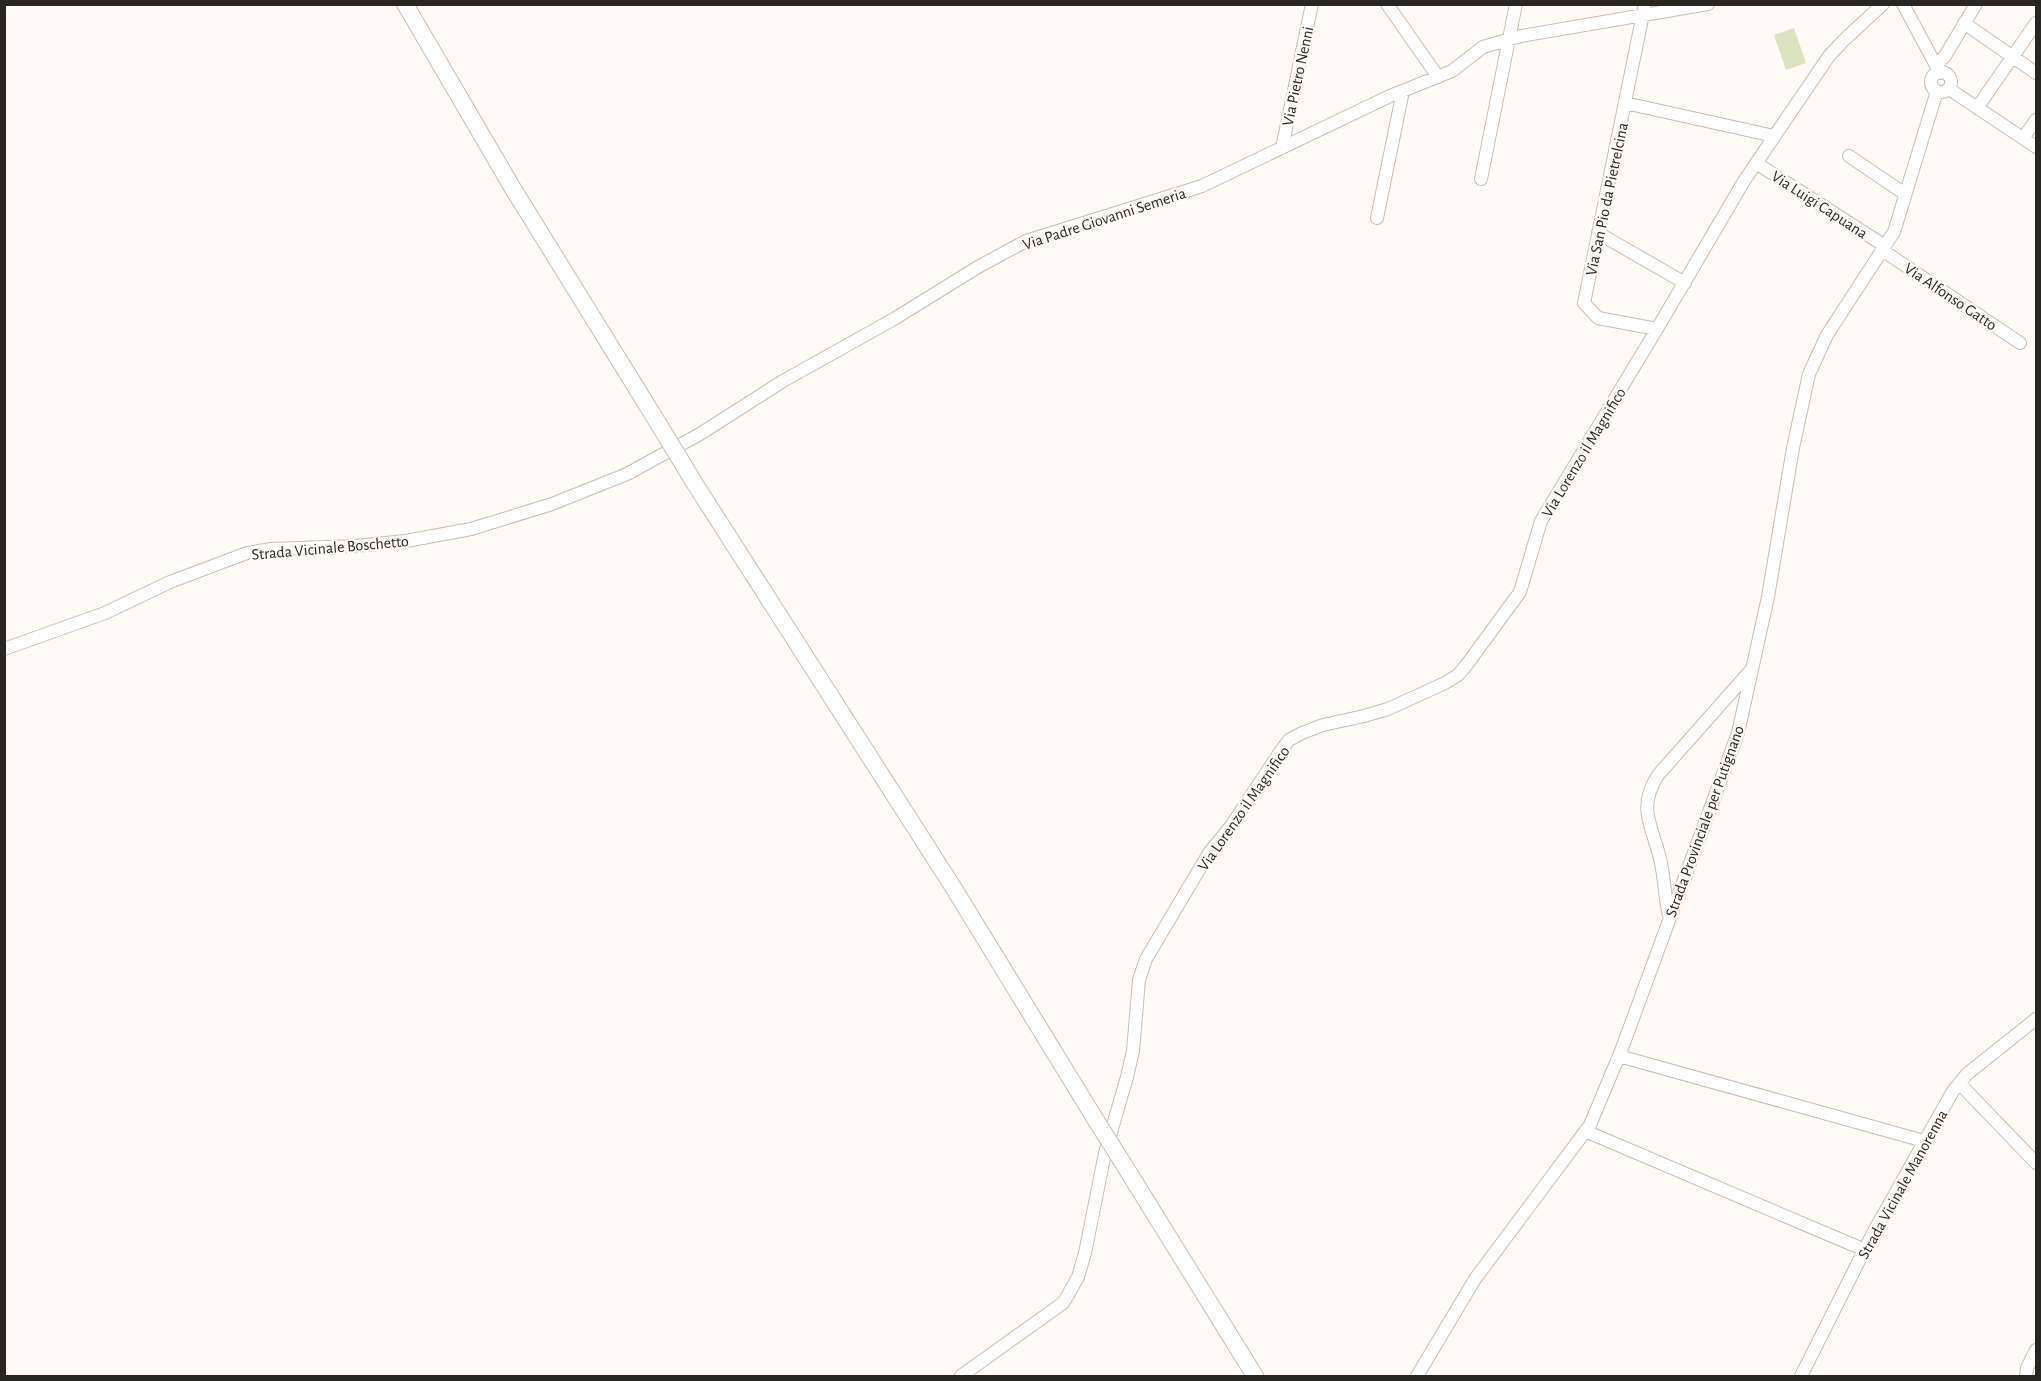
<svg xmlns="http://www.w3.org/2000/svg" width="2041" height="1381" font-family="'Alegreya Sans',sans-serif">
<rect width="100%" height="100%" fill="#fffaf6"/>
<path fill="#dae3be" d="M 1794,28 L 1806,63 L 1786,70 L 1774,35 Z"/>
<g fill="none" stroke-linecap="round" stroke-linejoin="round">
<g stroke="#c9beb3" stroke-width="14">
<path id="minor" d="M 1387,4 L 1438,77
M 1645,4 L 1584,303 L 1598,318 L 1657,329
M 1903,4 L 1940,73
M 1964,23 L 2036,73
M 1937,64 L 1945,56 L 1976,4
M1931 82a10 10 0 1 1 20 0a10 10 0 1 1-20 0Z
M 1949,89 L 2036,147
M 1625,103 L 1774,136
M 1977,108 L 2036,23
M 2023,138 L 2036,120
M 1282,148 L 1312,4
M 1849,156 L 1905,194
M 1756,163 L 1885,246
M 1481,179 L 1516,4
M 1377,218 L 1403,91
M 1598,233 L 1685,283
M 1882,250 L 2020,343
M 4,649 L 105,613 L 170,582 L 247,553 L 271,549 L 356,546 L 406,541 L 471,529 L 552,504 L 627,474 L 700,434 L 783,381 L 894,319 L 978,267 L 1026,241 L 1202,186 L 1390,96 L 1452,71 L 1483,47 L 1521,36 L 1708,4
M 1669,915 C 1665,900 1665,885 1662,869 C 1657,832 1634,812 1658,775 L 1752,669
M 1619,1056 L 1924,1141
M 1959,1083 L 2036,1163
M 1585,1131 L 1865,1250
M 961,1376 L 1063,1303 L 1068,1295 L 1078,1277 L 1085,1253 L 1105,1153 L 1127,1077 L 1133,1051 L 1139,980 L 1146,959 L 1209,853 L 1231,826 L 1280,752 L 1289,740 L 1302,733 L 1323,725 L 1364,716 L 1388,709 L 1445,683 L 1458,675 L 1465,667 L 1520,592 L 1541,521 L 1657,329 L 1744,181 L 1829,56 L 1844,40 L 1883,4
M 1417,1376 L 1475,1279 L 1590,1125 L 1621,1051 L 1738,733 L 1768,597 L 1793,448 L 1809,374 L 1827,335 L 1894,232 L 1937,91
M 1801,1376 L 1873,1233 L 1953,1091 L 1967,1074 L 2036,1019
M 2026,1376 L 2027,1368 L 2036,1350"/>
</g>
<g stroke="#c9beb3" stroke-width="18">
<path id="major" d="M 405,4 L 512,187 L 658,423
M 695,484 L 953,887 L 1097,1122
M 1121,1160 L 1255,1376"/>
</g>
<use href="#minor" stroke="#fff" stroke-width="12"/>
<use href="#major" stroke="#fff" stroke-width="16"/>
<g stroke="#c9beb3" stroke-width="18" stroke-linecap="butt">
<path id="major-bridge" d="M 658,423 L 695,484
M 1097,1122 L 1121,1160"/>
</g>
<use href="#major-bridge" stroke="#fff" stroke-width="16"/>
</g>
<g text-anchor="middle" stroke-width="5" stroke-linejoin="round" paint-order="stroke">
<g font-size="16" fill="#292521" stroke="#fffaf6">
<text transform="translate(1297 76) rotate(-78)" y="6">Via Pietro Nenni</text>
<text transform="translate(1606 199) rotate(-78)" y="6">Via San Pio da Pietrelcina</text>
<text transform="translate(1820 204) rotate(33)" y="6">Via Luigi Capuana</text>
<text transform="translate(1104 218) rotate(-18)" y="6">Via Padre Giovanni Semeria</text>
<text transform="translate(1951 296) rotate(34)" y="6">Via Alfonso Gatto</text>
<text transform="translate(1583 452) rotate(-59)" y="6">Via Lorenzo il Magnifico</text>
<text transform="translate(330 547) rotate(-5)" y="6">Strada Vicinale Boschetto</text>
<text transform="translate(1243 808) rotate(-55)" y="6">Via Lorenzo il Magnifico</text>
<text transform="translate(1704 821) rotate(-70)" y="6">Strada Provinciale per Putignano</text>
<text transform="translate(1902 1184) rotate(-61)" y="6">Strada Vicinale Manorenna</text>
</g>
</g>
<rect width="2041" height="1381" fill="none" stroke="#292521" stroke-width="12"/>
</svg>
